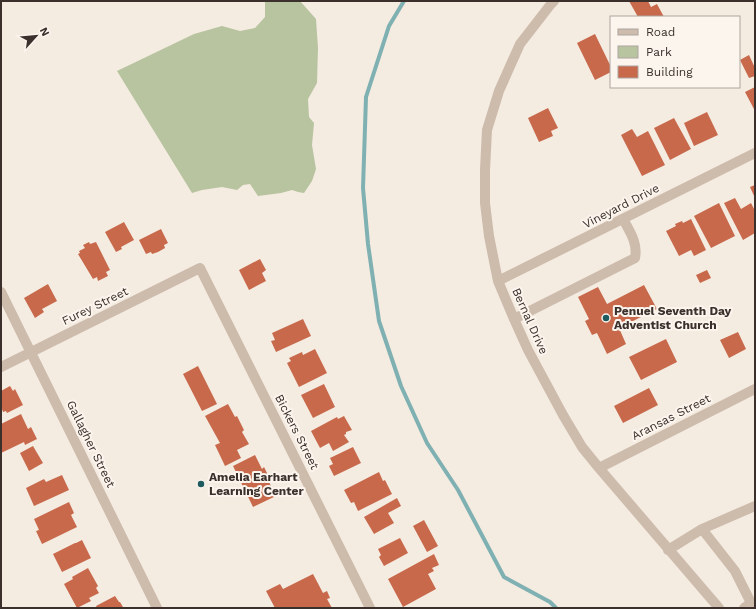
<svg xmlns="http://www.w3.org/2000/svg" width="756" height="609" font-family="'Work Sans',sans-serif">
<rect width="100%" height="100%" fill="#f4ebe1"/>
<path fill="#b8c4a0" d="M 265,1 L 300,1 L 316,19 L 318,48 L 317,83 L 308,99 L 309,117 L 314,123 L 312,145 L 316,169 L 312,181 L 304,193 L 298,192 L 292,190 L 281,193 L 258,196 L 250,184 L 243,185 L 237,190 L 222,187 L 202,190 L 192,193 L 117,71 L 194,34 L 222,26 L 240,31 L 255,28 L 265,17 Z"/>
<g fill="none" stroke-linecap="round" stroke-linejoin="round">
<path stroke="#7fb0b2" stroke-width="4" d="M 404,1 L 389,26 L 366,97 L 363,188 L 368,244 L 379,321 L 401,386 L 427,443 L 458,490 L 504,577 L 550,602 L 556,608"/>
</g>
<path fill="#c8694b" d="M 629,1 L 648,1 L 651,7 L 657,4 L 664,17 L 638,17 Z
M 595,34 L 611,67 L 611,72 L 595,80 L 577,43 Z
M 749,55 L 755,68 L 755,76 L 749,78 L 740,60 Z
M 755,87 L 755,111 L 745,92 Z
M 548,108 L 558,128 L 551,131 L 553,136 L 539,142 L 528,118 Z
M 707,112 L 718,135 L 694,146 L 684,123 Z
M 674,118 L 691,149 L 670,160 L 654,128 Z
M 632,129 L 637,137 L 648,131 L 665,165 L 642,176 L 621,135 Z
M 755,185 L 755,198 L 750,187 Z
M 735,198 L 741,209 L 751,203 L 755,211 L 755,233 L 743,240 L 724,203 Z
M 719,203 L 735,236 L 711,248 L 694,216 Z
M 691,219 L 706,250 L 694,256 L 691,250 L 679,256 L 666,231 L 676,226 L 675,224 L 682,221 L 683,223 Z
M 124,222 L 134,240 L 121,247 L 122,249 L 116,252 L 105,232 Z
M 161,229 L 168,243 L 164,245 L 165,248 L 158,252 L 152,254 L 151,252 L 146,254 L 139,240 Z
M 89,242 L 90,244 L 96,242 L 110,270 L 106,272 L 108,276 L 98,281 L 97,277 L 93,279 L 78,254 L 80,253 L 79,251 L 85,248 L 83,245 Z
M 260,259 L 266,270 L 262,273 L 266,281 L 249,290 L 239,270 Z
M 707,270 L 711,278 L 700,283 L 696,275 Z
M 48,284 L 57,301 L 42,309 L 44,312 L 35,318 L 24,298 Z
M 644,285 L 657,309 L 619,328 L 626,344 L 607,354 L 597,333 L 592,335 L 585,321 L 589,319 L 578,297 L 598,287 L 607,304 Z
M 303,319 L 311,336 L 276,352 L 271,341 L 275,340 L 272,333 Z
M 738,332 L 746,349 L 729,358 L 720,340 Z
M 666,339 L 677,362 L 641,380 L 629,357 Z
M 315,349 L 327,373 L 299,387 L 287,363 L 291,361 L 289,358 L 302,352 L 303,355 Z
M 198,366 L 217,404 L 202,411 L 183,374 Z
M 324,384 L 335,407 L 313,418 L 301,395 Z
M 10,386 L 13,391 L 15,389 L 23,405 L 7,413 L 6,411 L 3,412 L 2,409 L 1,409 L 1,391 Z
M 649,388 L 658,405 L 623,423 L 614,406 Z
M 228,404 L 235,417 L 237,416 L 244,430 L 242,432 L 249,444 L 237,450 L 241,458 L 225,466 L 215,445 L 220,443 L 205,416 Z
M 21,414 L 28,429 L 31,427 L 37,439 L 25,445 L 24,442 L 1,453 L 1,424 Z
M 344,416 L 352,430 L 346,432 L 346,434 L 344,435 L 349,442 L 333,451 L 329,443 L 320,448 L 311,431 L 337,417 L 338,419 Z
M 33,446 L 43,463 L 29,471 L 20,453 Z
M 353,447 L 361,463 L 334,476 L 329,466 L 333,464 L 330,458 Z
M 255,455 L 262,469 L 264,467 L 271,481 L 269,482 L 276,496 L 253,507 L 233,466 Z
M 379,472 L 383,481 L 385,480 L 392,494 L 358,511 L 354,502 L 351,503 L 344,490 Z
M 62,475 L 69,490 L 34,506 L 26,488 L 44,479 L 46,482 Z
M 397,498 L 401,506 L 388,513 L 394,523 L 374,534 L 364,517 Z
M 69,502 L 74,513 L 71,515 L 77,527 L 42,544 L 36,531 L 39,530 L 34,519 Z
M 424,520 L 438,546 L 427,552 L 413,526 Z
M 400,538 L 408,553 L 384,566 L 379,557 L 381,555 L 378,549 Z
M 82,540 L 91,558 L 62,572 L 53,554 L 75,543 L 76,543 Z
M 434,554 L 439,565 L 432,568 L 434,571 L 428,574 L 436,589 L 403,607 L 388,579 Z
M 88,568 L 98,586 L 96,588 L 99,593 L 89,598 L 91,601 L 77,608 L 64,584 L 73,579 L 72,577 Z
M 313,574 L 323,593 L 327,591 L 330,598 L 327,599 L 332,608 L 275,608 L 266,591 L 280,584 L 283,589 Z
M 115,596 L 119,602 L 120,602 L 123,607 L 121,608 L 97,608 L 96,606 Z"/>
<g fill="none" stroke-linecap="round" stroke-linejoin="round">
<path stroke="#cdbbac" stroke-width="10" d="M 554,1 L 551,4 L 520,44 L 499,91 L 487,130 L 485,170 L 485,203 L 489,236 L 498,281 L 514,319 L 528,350 L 563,415 L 582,447 L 599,468 L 719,608
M 498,281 L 755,153
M 1,292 L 157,608
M 514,319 L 635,258 C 638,243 630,232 623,219
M 1,367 L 200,268 L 370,608
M 599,468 L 755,389
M 702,529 L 735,571 L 751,603 L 744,608
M 668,550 L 702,529 L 755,506"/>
</g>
<g fill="#1f5a5e" stroke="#fbf5ee" stroke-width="1.5">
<circle cx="606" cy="318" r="4"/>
<circle cx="201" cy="484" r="4"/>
</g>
<g text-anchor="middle" stroke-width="4" stroke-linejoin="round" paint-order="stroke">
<g font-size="12" fill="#3b302b" stroke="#fbf5ee">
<text transform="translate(621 206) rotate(-27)" y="4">Vineyard Drive</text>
<text transform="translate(95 306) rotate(-26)" y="4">Furey Street</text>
<text transform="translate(530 321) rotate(66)" y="4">Bernal Drive</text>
<text transform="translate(671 417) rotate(-27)" y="4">Aransas Street</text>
<text transform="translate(297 432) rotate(63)" y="4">Bickers Street</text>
<text transform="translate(91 444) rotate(64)" y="4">Gallagher Street</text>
</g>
<g font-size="12" font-weight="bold" fill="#3b302b" stroke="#fbf5ee" text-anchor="start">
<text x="614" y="315">Penuel Seventh Day<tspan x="614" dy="14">Adventist Church</tspan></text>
<text x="209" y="481">Amelia Earhart<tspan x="209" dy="14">Learning Center</tspan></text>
</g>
</g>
<rect width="756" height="609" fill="none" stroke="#3b302b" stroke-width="4"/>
<rect x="610" y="16" width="130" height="72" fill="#fbf5ee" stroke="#aea6a0"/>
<rect x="618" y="29" width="20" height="6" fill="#cdbbac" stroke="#aea6a0"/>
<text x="646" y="36" font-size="12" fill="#3b302b">Road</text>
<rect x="618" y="46" width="20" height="12" fill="#b8c4a0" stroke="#aea6a0"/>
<text x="646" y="56" font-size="12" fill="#3b302b">Park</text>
<rect x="618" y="66" width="20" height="12" fill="#c8694b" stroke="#aea6a0"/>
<text x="646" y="76" font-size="12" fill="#3b302b">Building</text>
<g transform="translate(36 36) rotate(63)" stroke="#fbf5ee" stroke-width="3" paint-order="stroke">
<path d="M0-3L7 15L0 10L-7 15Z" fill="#3b302b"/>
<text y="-6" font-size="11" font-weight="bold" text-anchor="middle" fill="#3b302b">N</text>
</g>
</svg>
